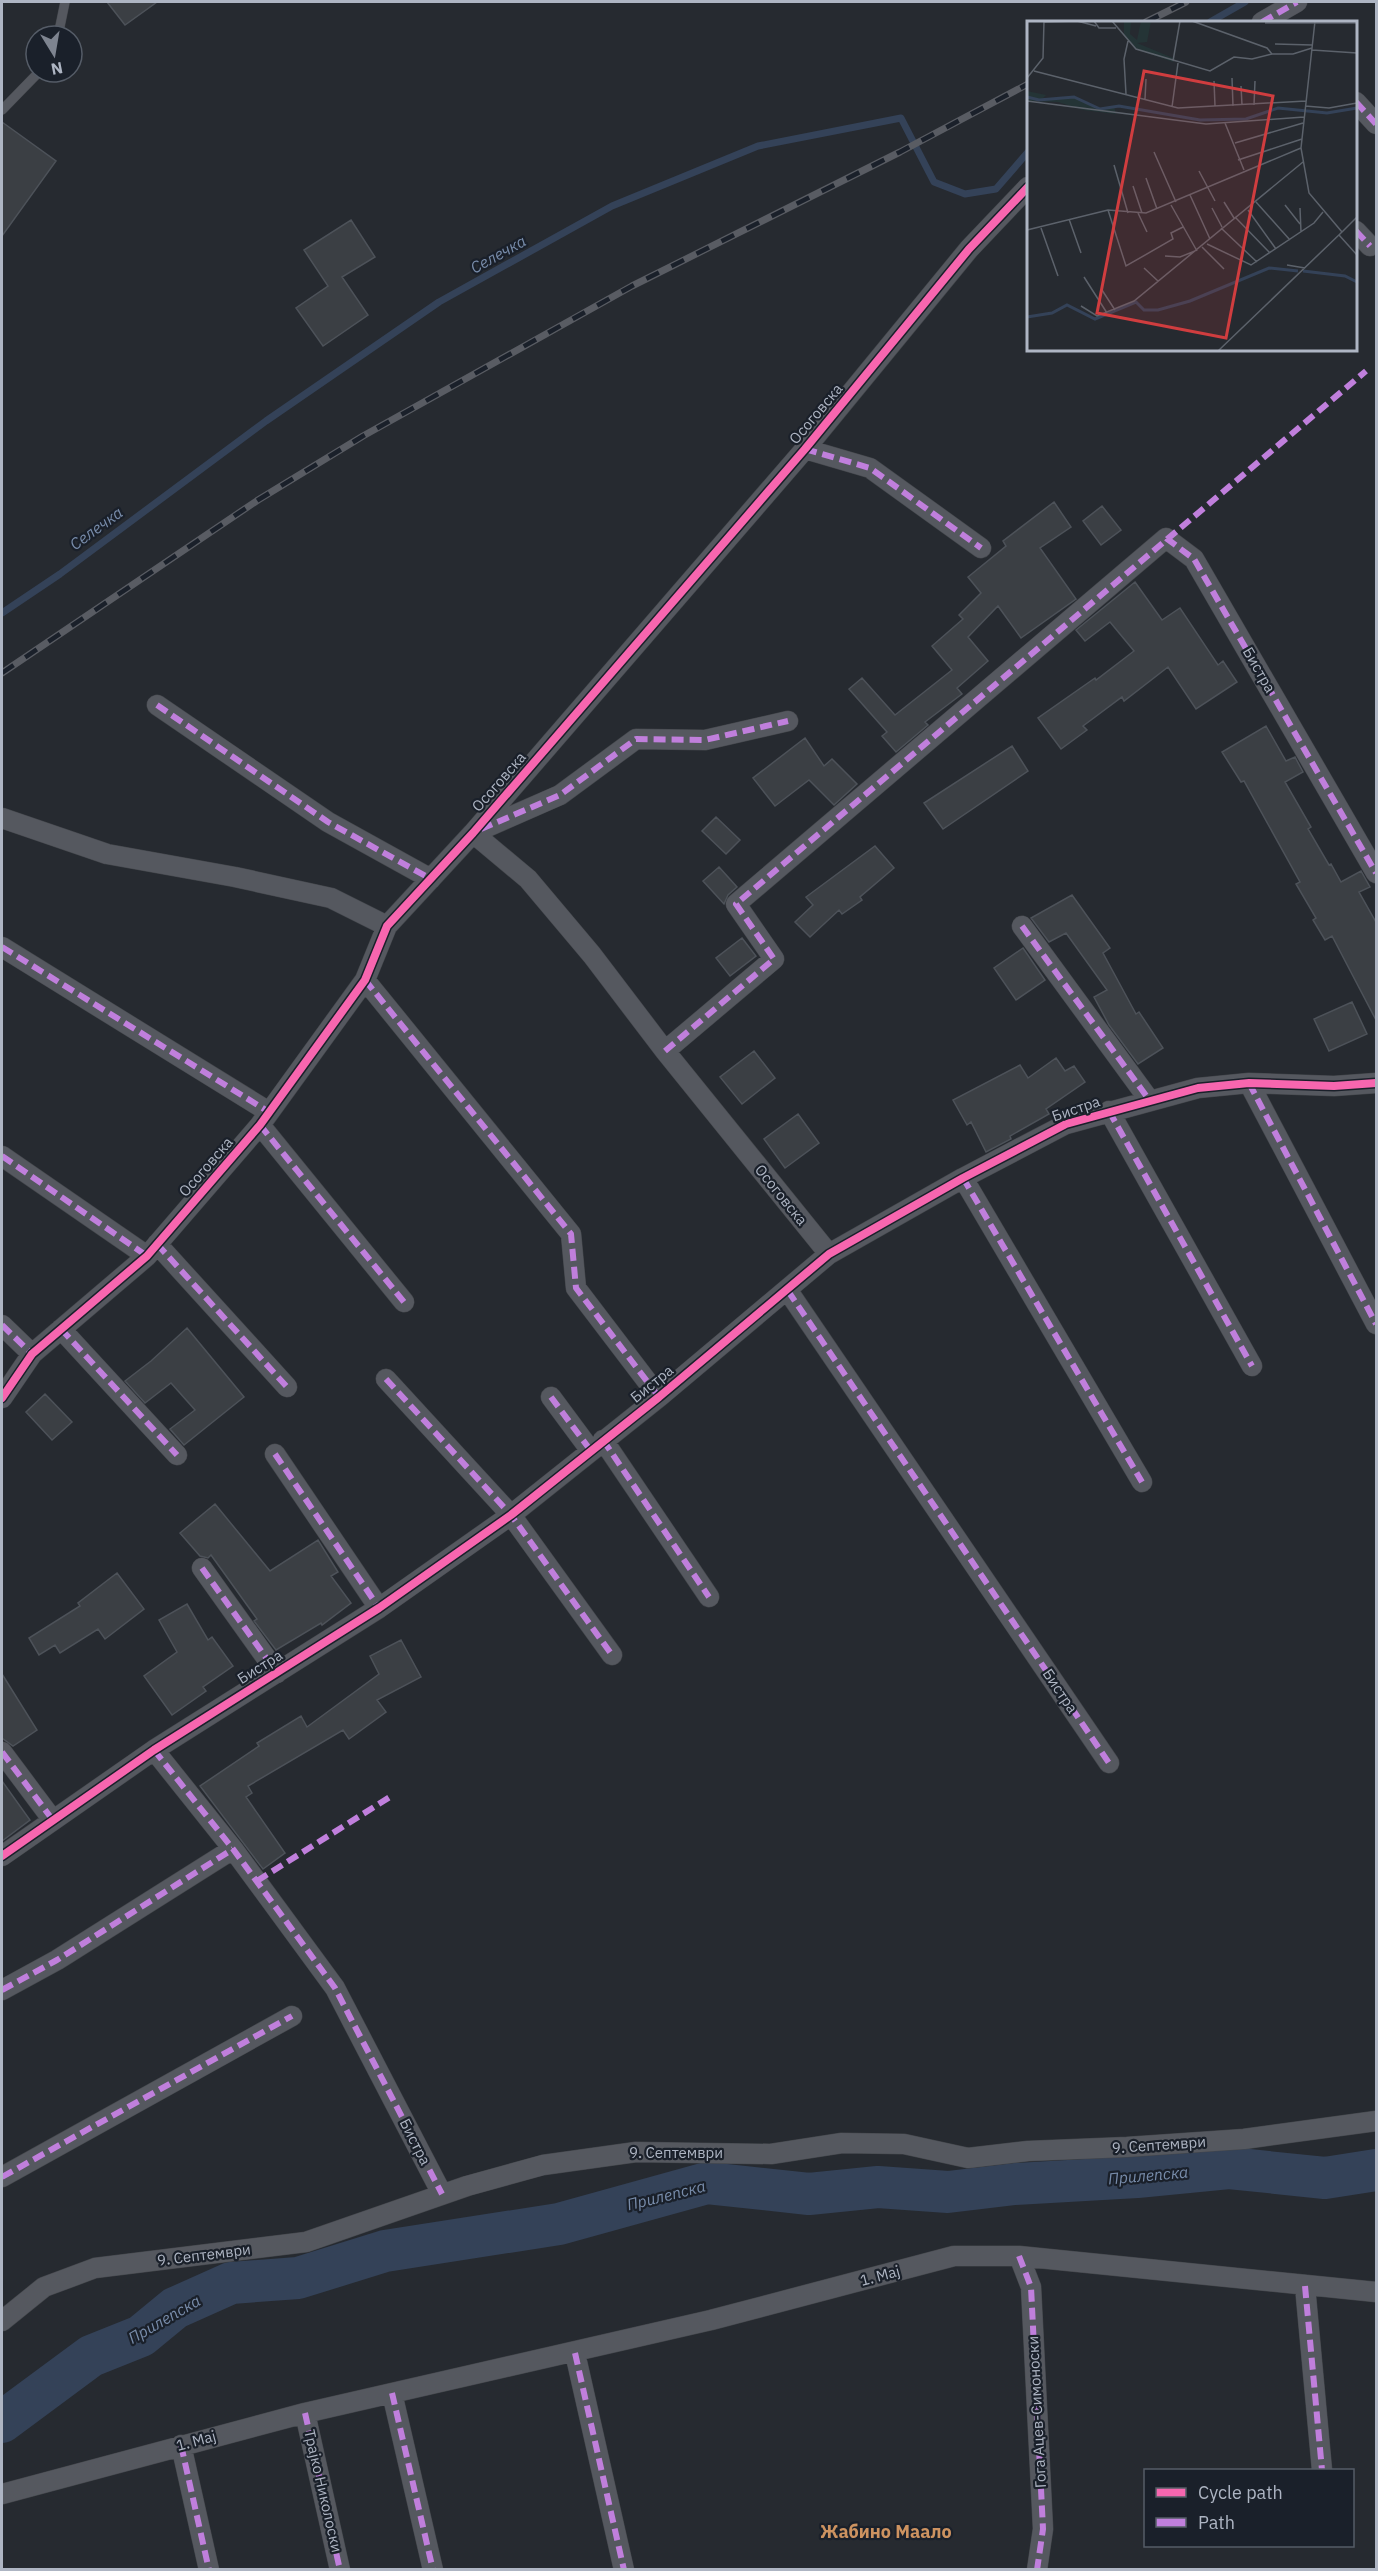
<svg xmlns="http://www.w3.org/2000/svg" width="1378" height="2571" font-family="'IBM Plex Sans',sans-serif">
<rect width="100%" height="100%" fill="#262a30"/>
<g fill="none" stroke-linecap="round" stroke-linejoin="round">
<path stroke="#344258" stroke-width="7" d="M 1210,22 L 1245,2
M 2,613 L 60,574 L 266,421 L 439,302 L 612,206 L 758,146 L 901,118 L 934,182 L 965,194 L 996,189 L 1028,152"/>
<path stroke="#344258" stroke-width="42" d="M 2,2422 L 91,2356 L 141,2336 L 175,2308 L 231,2283 L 298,2278 L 385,2251 L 559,2224 L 707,2183 L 809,2194 L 878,2187 L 948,2192 L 1015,2184 L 1137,2177 L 1229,2168 L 1325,2178 L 1376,2170"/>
</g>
<path fill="#3b3f44" stroke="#4d5259" stroke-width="1.5" d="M 107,2 L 157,2 L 125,25 Z
M 2,122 L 56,161 L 2,236 Z
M 351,220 L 375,257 L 342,277 L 368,315 L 323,346 L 296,308 L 328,286 L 304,250 Z
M 1054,502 L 1071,527 L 1040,548 L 1076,599 L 1021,638 L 998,606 L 968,637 L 988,661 L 957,688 L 962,694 L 925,722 L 928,725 L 896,752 L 882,736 L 887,732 L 849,689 L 862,678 L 895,715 L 952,670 L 932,646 L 963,619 L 959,615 L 981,593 L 968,577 L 1006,546 L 1003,541 Z
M 1102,506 L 1121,530 L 1101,545 L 1083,521 Z
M 1135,582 L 1162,620 L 1180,608 L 1218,665 L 1223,661 L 1237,682 L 1196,709 L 1168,667 L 1124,701 L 1122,697 L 1083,726 L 1087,730 L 1061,749 L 1038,718 L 1095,678 L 1096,680 L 1134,651 L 1110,622 L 1085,641 L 1076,630 Z
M 1266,726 L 1286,761 L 1295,757 L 1303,772 L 1285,782 L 1311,827 L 1308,829 L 1329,865 L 1331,864 L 1341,882 L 1361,871 L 1370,887 L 1359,892 L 1377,924 L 1377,1022 L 1332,936 L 1325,940 L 1313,920 L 1316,918 L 1296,884 L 1300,882 L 1244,781 L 1241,782 L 1222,752 Z
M 805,738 L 824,766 L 832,759 L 857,784 L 834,805 L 809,780 L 775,806 L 753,778 Z
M 1012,746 L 1028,771 L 943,829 L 924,803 Z
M 716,817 L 740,840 L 726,854 L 702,831 Z
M 875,846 L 894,868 L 860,897 L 862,900 L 842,914 L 839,910 L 810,937 L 795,922 L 813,905 L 806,897 Z
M 719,867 L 737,887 L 728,895 L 724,904 L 703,881 Z
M 1072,895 L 1110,948 L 1103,953 L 1136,1014 L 1139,1012 L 1163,1048 L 1138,1064 L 1109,1025 L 1094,997 L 1107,990 L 1066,933 L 1049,942 L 1031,918 Z
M 742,938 L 756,956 L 730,976 L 716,958 Z
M 1023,948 L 1045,980 L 1016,1000 L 994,968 Z
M 1352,1002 L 1367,1034 L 1329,1051 L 1314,1019 Z
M 754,1051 L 775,1078 L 742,1104 L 720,1077 Z
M 1056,1058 L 1065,1071 L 1074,1066 L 1085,1082 L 1046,1109 L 1049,1114 L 1010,1136 L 1011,1139 L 986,1152 L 971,1122 L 967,1125 L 953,1100 L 1020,1065 L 1028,1078 Z
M 798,1114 L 819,1143 L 785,1168 L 764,1139 Z
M 187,1328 L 244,1397 L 184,1445 L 170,1429 L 195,1410 L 171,1383 L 145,1403 L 125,1381 L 151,1361 Z
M 45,1394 L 72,1422 L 52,1440 L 26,1412 Z
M 215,1504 L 270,1571 L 318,1540 L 338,1572 L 331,1576 L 351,1603 L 322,1625 L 321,1623 L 276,1650 L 254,1621 L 257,1619 L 211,1555 L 208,1558 L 200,1556 L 180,1533 Z
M 117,1573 L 144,1609 L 105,1639 L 98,1629 L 60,1653 L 55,1645 L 39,1655 L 29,1638 L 80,1606 L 78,1603 Z
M 187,1604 L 208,1640 L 212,1637 L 233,1666 L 203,1687 L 206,1691 L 172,1715 L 144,1676 L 177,1652 L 159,1620 Z
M 401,1640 L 421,1677 L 377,1700 L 386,1712 L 349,1739 L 343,1730 L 248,1786 L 252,1793 L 246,1797 L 285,1853 L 263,1869 L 200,1786 L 259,1746 L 257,1743 L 301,1716 L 307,1727 L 379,1674 L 370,1656 Z
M 2,1674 L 37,1730 L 13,1746 L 2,1738 Z
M 2,1781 L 30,1820 L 2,1841 Z"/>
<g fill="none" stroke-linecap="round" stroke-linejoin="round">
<g stroke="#43464b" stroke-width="10">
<path id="service" d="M 58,36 L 65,2
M 2,110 L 39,72"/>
</g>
<g stroke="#43464b" stroke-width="21">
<path id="minor" d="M 1262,22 L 1297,2
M 1356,102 L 1376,124
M 1356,231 L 1370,246
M 805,449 L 870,468 L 981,548
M 157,705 L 328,822 L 431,879
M 2,818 L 107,854 L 235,877 L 331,898 L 387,926
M 478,831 L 560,795 L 636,739 L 705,740 L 788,721
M 473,833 L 528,879 L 592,955 L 665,1051 L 829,1254
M 1022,926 L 1150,1101
M 2,947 L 269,1112
M 365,980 L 571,1234 L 576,1288 L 659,1397
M 665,1051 L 774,959 L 736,904 L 1166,538 L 1194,559 L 1376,873
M 1249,1083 L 1376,1324
M 1109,1111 L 1252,1366
M 260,1125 L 404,1302
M 2,1156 L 147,1256
M 963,1178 L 1142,1482
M 157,1244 L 287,1387
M 788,1291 L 1109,1763
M 2,1325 L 32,1354
M 61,1329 L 177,1455
M 386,1379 L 511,1515 L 612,1655
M 551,1397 L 591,1451
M 2,1398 L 32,1354 L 147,1256 L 260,1125 L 365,980 L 387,926 L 473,833 L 805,449 L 969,249 L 1028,187
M 603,1440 L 709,1597
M 275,1454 L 379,1608
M 202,1568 L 277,1673
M 154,1750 L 233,1849 L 335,1988 L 442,2194
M 2,1752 L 52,1819
M 2,1856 L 154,1750 L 379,1608 L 511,1515 L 659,1397 L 829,1254 L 963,1178 L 1066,1124 L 1198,1088 L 1249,1083 L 1334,1086 L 1376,1083
M 2,1990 L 57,1960 L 233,1849
M 2,2177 L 292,2016
M 1019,2256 L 1031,2287 L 1043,2529 L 1037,2570
M 1305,2286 L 1322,2470
M 2,2321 L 44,2287 L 95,2268 L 306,2242 L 467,2186 L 543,2165 L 636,2152 L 771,2154 L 842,2143 L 904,2144 L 968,2158 L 1028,2151 L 1127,2147 L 1244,2139 L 1376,2121
M 575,2353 L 624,2570
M 392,2393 L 433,2570
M 305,2413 L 340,2570
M 181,2445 L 209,2570
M 2,2494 L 305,2413 L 711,2320 L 954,2256 L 1019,2256 L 1376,2292"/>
</g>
<use href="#service" stroke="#55585f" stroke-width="9"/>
<use href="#minor" stroke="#55585f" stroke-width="20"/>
<g stroke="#595c63" stroke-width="7">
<path id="rail" d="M 1146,22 L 1186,2
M 2,673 L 258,500 L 363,436 L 632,286 L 900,152 L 1028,84"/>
</g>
<use href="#rail" stroke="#1a202a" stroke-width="4.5" stroke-dasharray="14" stroke-linecap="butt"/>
<path stroke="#c07fdc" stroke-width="6" stroke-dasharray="12 6" stroke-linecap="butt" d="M 1262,22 L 1297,2
M 1356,102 L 1376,124
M 1356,231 L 1370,246
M 805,449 L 870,468 L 981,548
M 1166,538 L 1194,559 L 1376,873
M 157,705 L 328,822 L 431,879
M 481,829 L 560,795 L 636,739 L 705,740 L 788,721
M 1022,926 L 1150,1101
M 2,947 L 269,1112
M 365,980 L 571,1234 L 576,1288 L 659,1397
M 665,1051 L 774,959 L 736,904 L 1366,371
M 1249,1083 L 1376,1324
M 1109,1111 L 1252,1366
M 260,1125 L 404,1302
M 2,1156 L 147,1256
M 963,1178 L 1142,1482
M 157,1244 L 287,1387
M 788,1291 L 1109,1763
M 2,1325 L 32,1354
M 61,1329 L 177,1455
M 386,1379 L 511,1515 L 612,1655
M 551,1397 L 591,1451
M 603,1440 L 709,1597
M 275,1454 L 379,1608
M 202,1568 L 277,1673
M 154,1750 L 233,1849 L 335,1988 L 442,2194
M 2,1752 L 52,1819
M 257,1881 L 393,1795
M 2,1990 L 57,1960 L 233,1849
M 2,2177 L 292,2016
M 1019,2256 L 1031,2287 L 1043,2529 L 1037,2570
M 1305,2286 L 1322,2470
M 575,2353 L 624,2570
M 392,2393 L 433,2570
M 305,2413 L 340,2570
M 181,2445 L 209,2570"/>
<g stroke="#1a202a" stroke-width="11">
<path id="cycleway" d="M 2,1398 L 32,1354 L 147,1256 L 260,1125 L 365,980 L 387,926 L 473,833 L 805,449 L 969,249 L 1028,187
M 2,1856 L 154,1750 L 379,1608 L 511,1515 L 659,1397 L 829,1254 L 963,1178 L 1066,1124 L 1198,1088 L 1249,1083 L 1334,1086 L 1376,1083"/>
</g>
<use href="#cycleway" stroke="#f766af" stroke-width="8"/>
</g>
<g text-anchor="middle" stroke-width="4.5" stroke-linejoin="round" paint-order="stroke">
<g font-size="15" fill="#aeb5c3" stroke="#1a202a">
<text transform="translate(816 414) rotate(-50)" y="5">Осоговска</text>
<text transform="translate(1259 670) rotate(60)" y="5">Бистра</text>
<text transform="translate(499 782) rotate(-49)" y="5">Осоговска</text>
<text transform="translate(1076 1109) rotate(-19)" y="5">Бистра</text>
<text transform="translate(206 1167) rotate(-49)" y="5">Осоговска</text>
<text transform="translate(781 1195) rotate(51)" y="5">Осоговска</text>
<text transform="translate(652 1384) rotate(-39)" y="5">Бистра</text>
<text transform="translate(260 1667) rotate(-32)" y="5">Бистра</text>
<text transform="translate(1060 1691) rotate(56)" y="5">Бистра</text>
<text transform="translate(415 2142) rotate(63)" y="5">Бистра</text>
<text transform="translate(1159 2145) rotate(-4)" y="5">9. Септември</text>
<text x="676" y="2158">9. Септември</text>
<text transform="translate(204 2255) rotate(-7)" y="5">9. Септември</text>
<text transform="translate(880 2276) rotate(-15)" y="5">1. Мај</text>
<text transform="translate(1037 2412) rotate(-93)" y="5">Гога Ацев-Симоноски</text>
<text transform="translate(196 2441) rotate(-15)" y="5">1. Мај</text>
<text transform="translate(323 2491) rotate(77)" y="5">Трајко Николоски</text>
</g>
<g font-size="16" font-style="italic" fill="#788caa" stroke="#1a202a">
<text transform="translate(498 254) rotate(-29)" y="6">Селечка</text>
<text transform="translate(96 528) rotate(-36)" y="6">Селечка</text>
<text transform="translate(1148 2175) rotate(-5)" y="6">Прилепска</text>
<text transform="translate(666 2195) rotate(-14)" y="6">Прилепска</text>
<text transform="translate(164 2319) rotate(-30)" y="6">Прилепска</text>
</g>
<g font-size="18" font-weight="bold" fill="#cc9260" stroke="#1a202a">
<text x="886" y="2538">Жабино Маало</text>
</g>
</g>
<g transform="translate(1027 21)">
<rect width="330" height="330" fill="#262a30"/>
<path d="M 97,0 L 104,0 L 103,13 L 110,19 L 114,0 L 124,0 L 120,21 L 110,22 L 146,37 L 146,41 L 109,28 L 97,15 ZM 0,70 L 19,74 L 14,79 L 47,76 L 73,88 L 87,85 L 89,93 L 56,89 L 31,81 L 0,80 Z" fill="#243436"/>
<path fill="none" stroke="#344258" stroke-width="3" d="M 0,76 L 12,79 L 47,76 L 73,88 L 92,85 L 173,99 L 219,98 L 251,87 L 300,92 L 330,87M 276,250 L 318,255 L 330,261M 0,296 L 25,292 L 40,284 L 68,298 L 109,281 L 117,289 L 131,289 L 163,280 L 242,247 L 271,250"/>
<path fill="none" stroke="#5c626b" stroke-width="1.5" d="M 67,0 L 72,7 L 89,7M 85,0 L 109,28 L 183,50 L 207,36 L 225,38 L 245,33 L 266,33 L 285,27M 165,0 L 240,27 L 245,33M 17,1 L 50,0 L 69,5M 238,2 L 330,2M 248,23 L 285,24M 285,29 L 330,32M 146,40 L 153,0M 7,50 L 151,87 L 279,80M 0,57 L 16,37 L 17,0M 205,57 L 206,85M 187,60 L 188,85M 214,65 L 215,84M 99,73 L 97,38 L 101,20M 118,78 L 119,58M 0,80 L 179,103 L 277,96M 227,84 L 228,60M 278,85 L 302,87 L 330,82M 145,86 L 151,42M 198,102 L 217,149M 208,122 L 276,102M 127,131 L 149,181M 211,139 L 275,118M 87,144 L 101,192M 172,150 L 188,180M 119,157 L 130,188M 106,165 L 115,192M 163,174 L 183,218M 197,181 L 207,197M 229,181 L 263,219M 144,184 L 170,230M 258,184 L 273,203M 185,187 L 195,206M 273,187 L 274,211M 81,189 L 99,245 L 146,218 L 144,212 L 156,206M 221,189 L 249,228M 111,192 L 120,211M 208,196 L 243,232M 42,198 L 54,232M 14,207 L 31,255M 194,207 L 230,241M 0,209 L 81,189 L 119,192 L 274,127M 315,211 L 330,196M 312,214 L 330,234M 180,223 L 224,244 L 287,202 L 296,191M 175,226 L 197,248M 138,235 L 153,236 L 168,230M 260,244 L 278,247M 117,247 L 131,260M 57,256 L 80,292M 75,269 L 88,289M 54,285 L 70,295 L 107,280 L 276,141M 191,330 L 315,211 L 282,172 L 274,127 L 288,0"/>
<path fill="#d03d3f" fill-opacity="0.15" stroke="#d03d3f" stroke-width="3" d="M 117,50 L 246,75 L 199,317 L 70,292 Z"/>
<rect width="330" height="330" fill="none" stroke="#aeb5c3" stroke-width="3"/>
</g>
<rect width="1378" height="2571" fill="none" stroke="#aeb5c3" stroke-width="6"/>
<rect x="1144" y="2469" width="210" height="78" fill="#1a202a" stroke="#555c67" stroke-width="1.5"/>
<rect x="1156" y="2488" width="30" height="9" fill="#f766af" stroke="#555c67" stroke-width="1.5"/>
<text x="1198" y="2499" font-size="18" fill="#aeb5c3">Cycle path</text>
<rect x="1156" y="2518" width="30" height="9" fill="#c07fdc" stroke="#555c67" stroke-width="1.5"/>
<text x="1198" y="2529" font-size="18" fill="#aeb5c3">Path</text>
<g transform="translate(54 54) rotate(169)"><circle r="28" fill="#1a202a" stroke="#555c67" stroke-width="1.5"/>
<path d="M0-4.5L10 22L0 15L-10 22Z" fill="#7e8490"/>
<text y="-9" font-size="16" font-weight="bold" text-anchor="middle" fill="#aeb5c3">N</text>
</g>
</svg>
